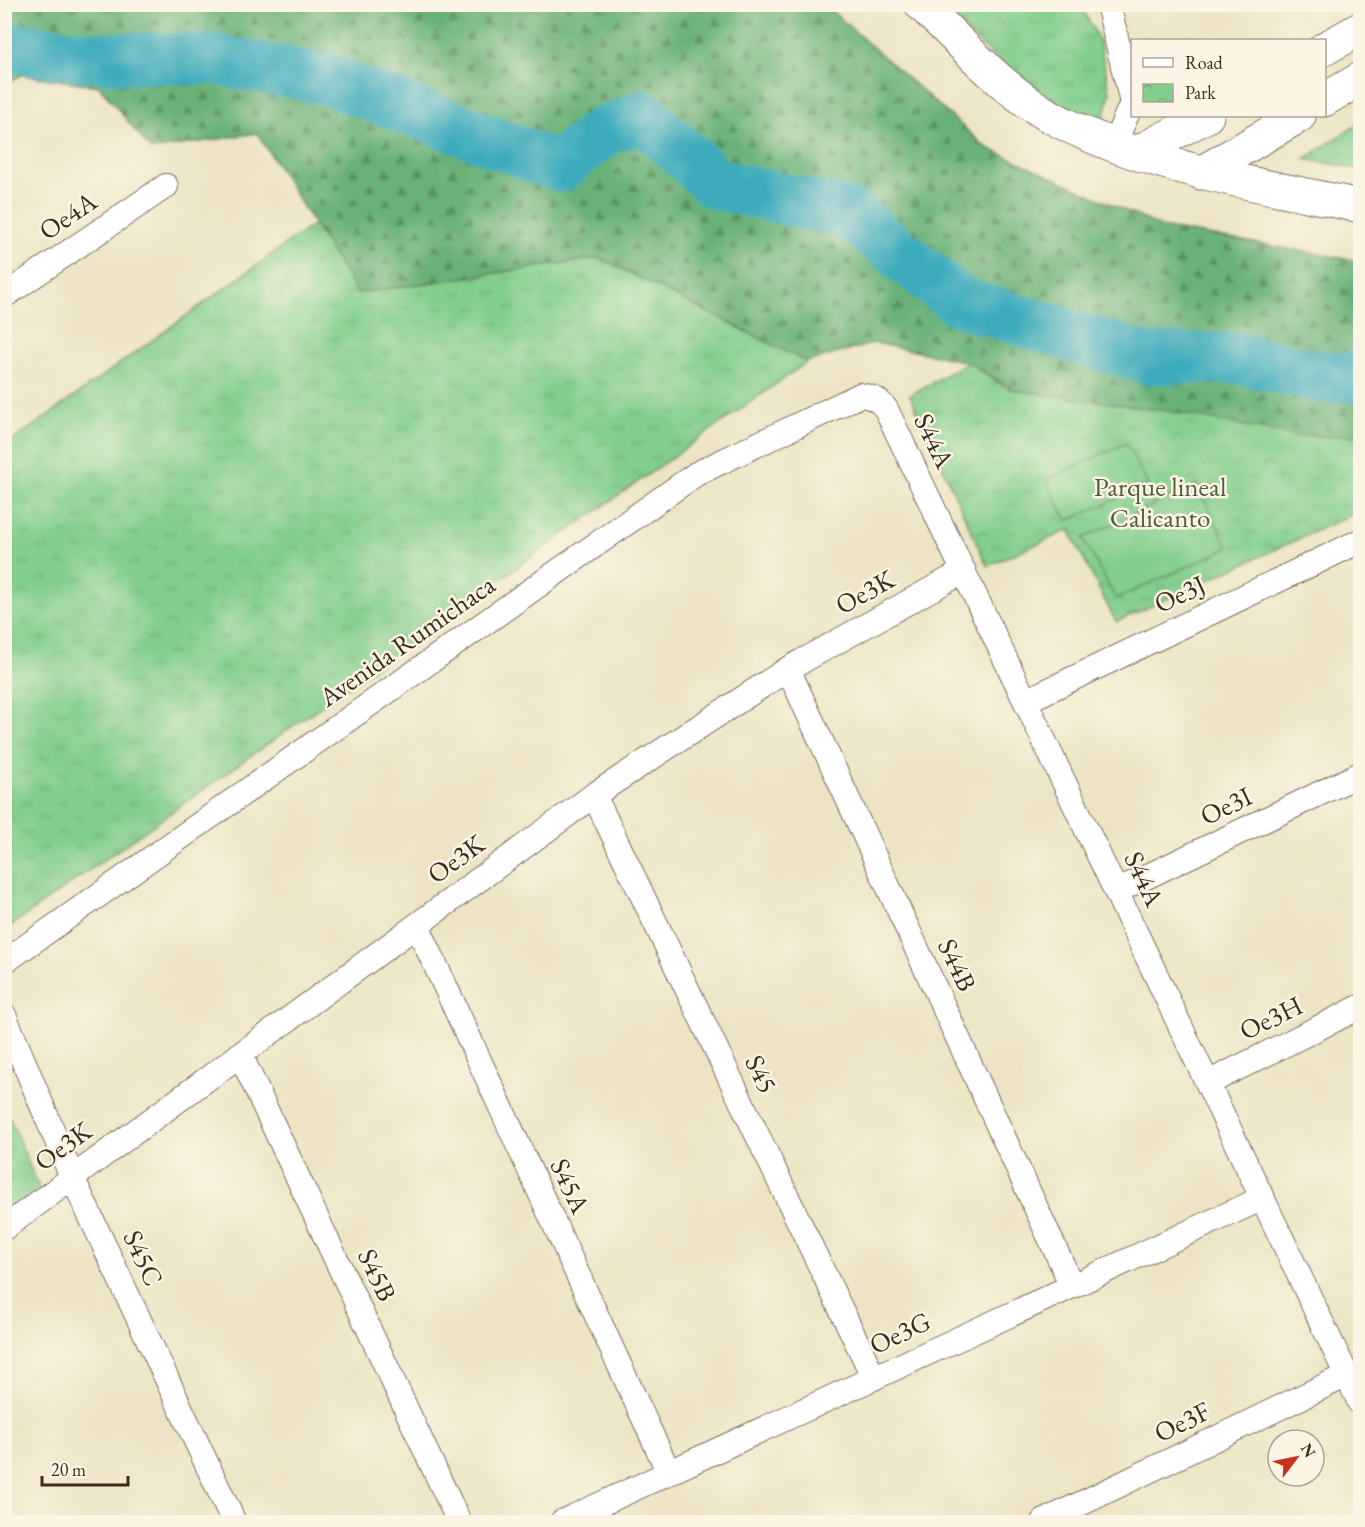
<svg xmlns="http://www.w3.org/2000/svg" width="1365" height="1527" font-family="'EB Garamond',serif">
<defs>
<pattern id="grass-tufts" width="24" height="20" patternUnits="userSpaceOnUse" patternTransform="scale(1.5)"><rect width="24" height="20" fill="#82ce8c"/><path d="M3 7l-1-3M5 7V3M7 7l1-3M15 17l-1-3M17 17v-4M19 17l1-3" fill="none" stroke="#71b178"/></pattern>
<pattern id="forest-firs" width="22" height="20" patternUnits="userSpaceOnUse" patternTransform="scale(1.5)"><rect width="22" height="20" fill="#69b178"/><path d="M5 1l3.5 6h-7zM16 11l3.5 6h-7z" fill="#589062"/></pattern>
<pattern id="park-crowns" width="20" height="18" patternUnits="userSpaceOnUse" patternTransform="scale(1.5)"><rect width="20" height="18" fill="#82ce8c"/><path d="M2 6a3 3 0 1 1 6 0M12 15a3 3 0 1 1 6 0" fill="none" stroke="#71b178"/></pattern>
</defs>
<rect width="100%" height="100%" fill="#fcf5e5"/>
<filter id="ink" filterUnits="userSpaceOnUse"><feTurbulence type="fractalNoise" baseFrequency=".0167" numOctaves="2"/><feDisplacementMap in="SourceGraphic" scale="12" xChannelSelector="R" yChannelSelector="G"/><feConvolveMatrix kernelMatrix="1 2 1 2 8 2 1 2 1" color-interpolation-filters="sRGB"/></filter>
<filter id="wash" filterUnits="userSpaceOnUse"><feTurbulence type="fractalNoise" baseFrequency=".008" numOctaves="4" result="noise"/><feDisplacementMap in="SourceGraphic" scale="24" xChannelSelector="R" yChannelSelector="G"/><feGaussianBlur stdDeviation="1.35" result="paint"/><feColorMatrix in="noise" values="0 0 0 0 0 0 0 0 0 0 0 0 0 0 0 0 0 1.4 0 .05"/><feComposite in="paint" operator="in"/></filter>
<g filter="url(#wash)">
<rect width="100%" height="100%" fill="#ece4c4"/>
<path fill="url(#grass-tufts)" stroke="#5e7c55" stroke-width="1.5" d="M 940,5 L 1080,5 L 1099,40 L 1110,92 L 1104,120 L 1061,105 L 994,57 Z
M 314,224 L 357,293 L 600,258 L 807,362 L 5,930 L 4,447 Z
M 4,1104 L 43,1198 L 4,1227 Z"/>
<path fill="url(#forest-firs)" stroke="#526e4b" stroke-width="1.5" d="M 5,5 L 825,5 L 986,147 L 1161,227 L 1360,261 L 1360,436 L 1297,436 L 1167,411 L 1013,390 L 968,362 L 875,343 L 807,362 L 600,258 L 357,293 L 257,133 L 151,150 L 99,86 L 22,75 L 5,84 Z"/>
<path fill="url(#park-crowns)" stroke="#5e7c55" stroke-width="1.5" d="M 1360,123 L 1360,169 L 1304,159 Z
M 968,362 L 1007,389 L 1167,411 L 1297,436 L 1360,436 L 1360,511 L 1116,622 L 1069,530 L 987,566 L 910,395 Z"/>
<path fill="#82ce8c" stroke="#5e7c55" stroke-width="1.5" d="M 1126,443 L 1148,485 L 1067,521 L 1046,480 Z
M 1197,484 L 1228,548 L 1116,599 L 1083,538 Z"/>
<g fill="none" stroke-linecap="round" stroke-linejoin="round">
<path stroke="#3dabbc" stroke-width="51" d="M 4,47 L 102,58 L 211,59 L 330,80 L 560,167 L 603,131 L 643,116 L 716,184 L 850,214 L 960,302 L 1149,359 L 1236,358 L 1322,377 L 1360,378"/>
</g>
</g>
<g filter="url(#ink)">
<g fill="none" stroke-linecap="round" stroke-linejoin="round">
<g stroke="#796b58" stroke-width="26">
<path id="street" d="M 1108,4 L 1132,103 L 1114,144
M 4,296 L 166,186
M 788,669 L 1072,1286
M 1026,701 L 1360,541
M 594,795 L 874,1378
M 1117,891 L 1360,774
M 417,925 L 669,1473
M 4,962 L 696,474 L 860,395 C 873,397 878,399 886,409 L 1360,1403
M 4,1015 L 72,1177 L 234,1522
M 240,1054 L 459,1522
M 1208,1083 L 1360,1007
M 4,1228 L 594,795 L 788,669 L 964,571
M 562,1522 L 1263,1198
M 1043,1522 L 1347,1375"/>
</g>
<g stroke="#796b58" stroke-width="35">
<path id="secondary" d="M 921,4 C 963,44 1005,93 1057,120 C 1151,169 1258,184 1360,206
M 1324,49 L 1360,29
M 1324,100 L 1360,79
M 1138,152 L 1207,116
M 1201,173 L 1299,116"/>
</g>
<use href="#street" stroke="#fff" stroke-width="24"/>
<use href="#secondary" stroke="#fff" stroke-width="33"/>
</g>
</g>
<g text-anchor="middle" stroke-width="5" stroke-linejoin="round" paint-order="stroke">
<g font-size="27" fill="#3b2a1e" stroke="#fcf5e5">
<text transform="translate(68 216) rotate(-34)" y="9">Oe4A</text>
<text transform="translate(934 441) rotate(64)" y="9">S44A</text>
<text transform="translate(865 592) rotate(-29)" y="9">Oe3K</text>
<text transform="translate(1180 594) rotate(-25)" y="9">Oe3J</text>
<text transform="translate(407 641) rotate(-35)" y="9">Avenida Rumichaca</text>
<text transform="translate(1226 806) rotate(-26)" y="9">Oe3I</text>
<text transform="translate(456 859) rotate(-36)" y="9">Oe3K</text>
<text transform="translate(1144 879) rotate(65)" y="9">S44A</text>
<text transform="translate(957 965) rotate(65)" y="9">S44B</text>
<text transform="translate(1271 1018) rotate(-26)" y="9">Oe3H</text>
<text transform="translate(761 1074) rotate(64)" y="9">S45</text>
<text transform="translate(63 1146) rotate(-36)" y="9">Oe3K</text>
<text transform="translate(570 1186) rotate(65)" y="9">S45A</text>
<text transform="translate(143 1258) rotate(65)" y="9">S45C</text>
<text transform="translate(377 1275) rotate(65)" y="9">S45B</text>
<text transform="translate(900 1333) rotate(-25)" y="9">Oe3G</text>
<text transform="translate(1182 1422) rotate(-26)" y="9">Oe3F</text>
</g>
<g font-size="27" fill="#505b3f" stroke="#fcf5e5">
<text x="1160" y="496">Parque lineal<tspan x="1160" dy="31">Calicanto</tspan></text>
</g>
</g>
<rect width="1365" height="1527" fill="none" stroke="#fcf5e5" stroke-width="24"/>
<rect x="1131" y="39" width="195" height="78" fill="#fcf5e5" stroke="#afa495" stroke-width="1.5"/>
<rect x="1143" y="58" width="30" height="9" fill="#ffffff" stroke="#afa495" stroke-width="1.5"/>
<text x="1185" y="69" font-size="18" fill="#3b2a1e">Road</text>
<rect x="1143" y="84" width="30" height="18" fill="url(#park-crowns)" stroke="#afa495" stroke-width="1.5"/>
<text x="1185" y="99" font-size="18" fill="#3b2a1e">Park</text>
<g transform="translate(1296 1458) rotate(58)"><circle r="28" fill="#fcf5e5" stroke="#afa495" stroke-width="1.5"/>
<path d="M0-4.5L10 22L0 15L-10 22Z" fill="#c8321e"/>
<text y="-9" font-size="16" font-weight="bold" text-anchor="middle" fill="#3b2a1e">N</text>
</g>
<path d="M42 1476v9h86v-9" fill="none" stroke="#3b2a1e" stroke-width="3"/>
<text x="51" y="1476" font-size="18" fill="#3b2a1e" stroke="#fcf5e5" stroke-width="4.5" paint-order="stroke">20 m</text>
</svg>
